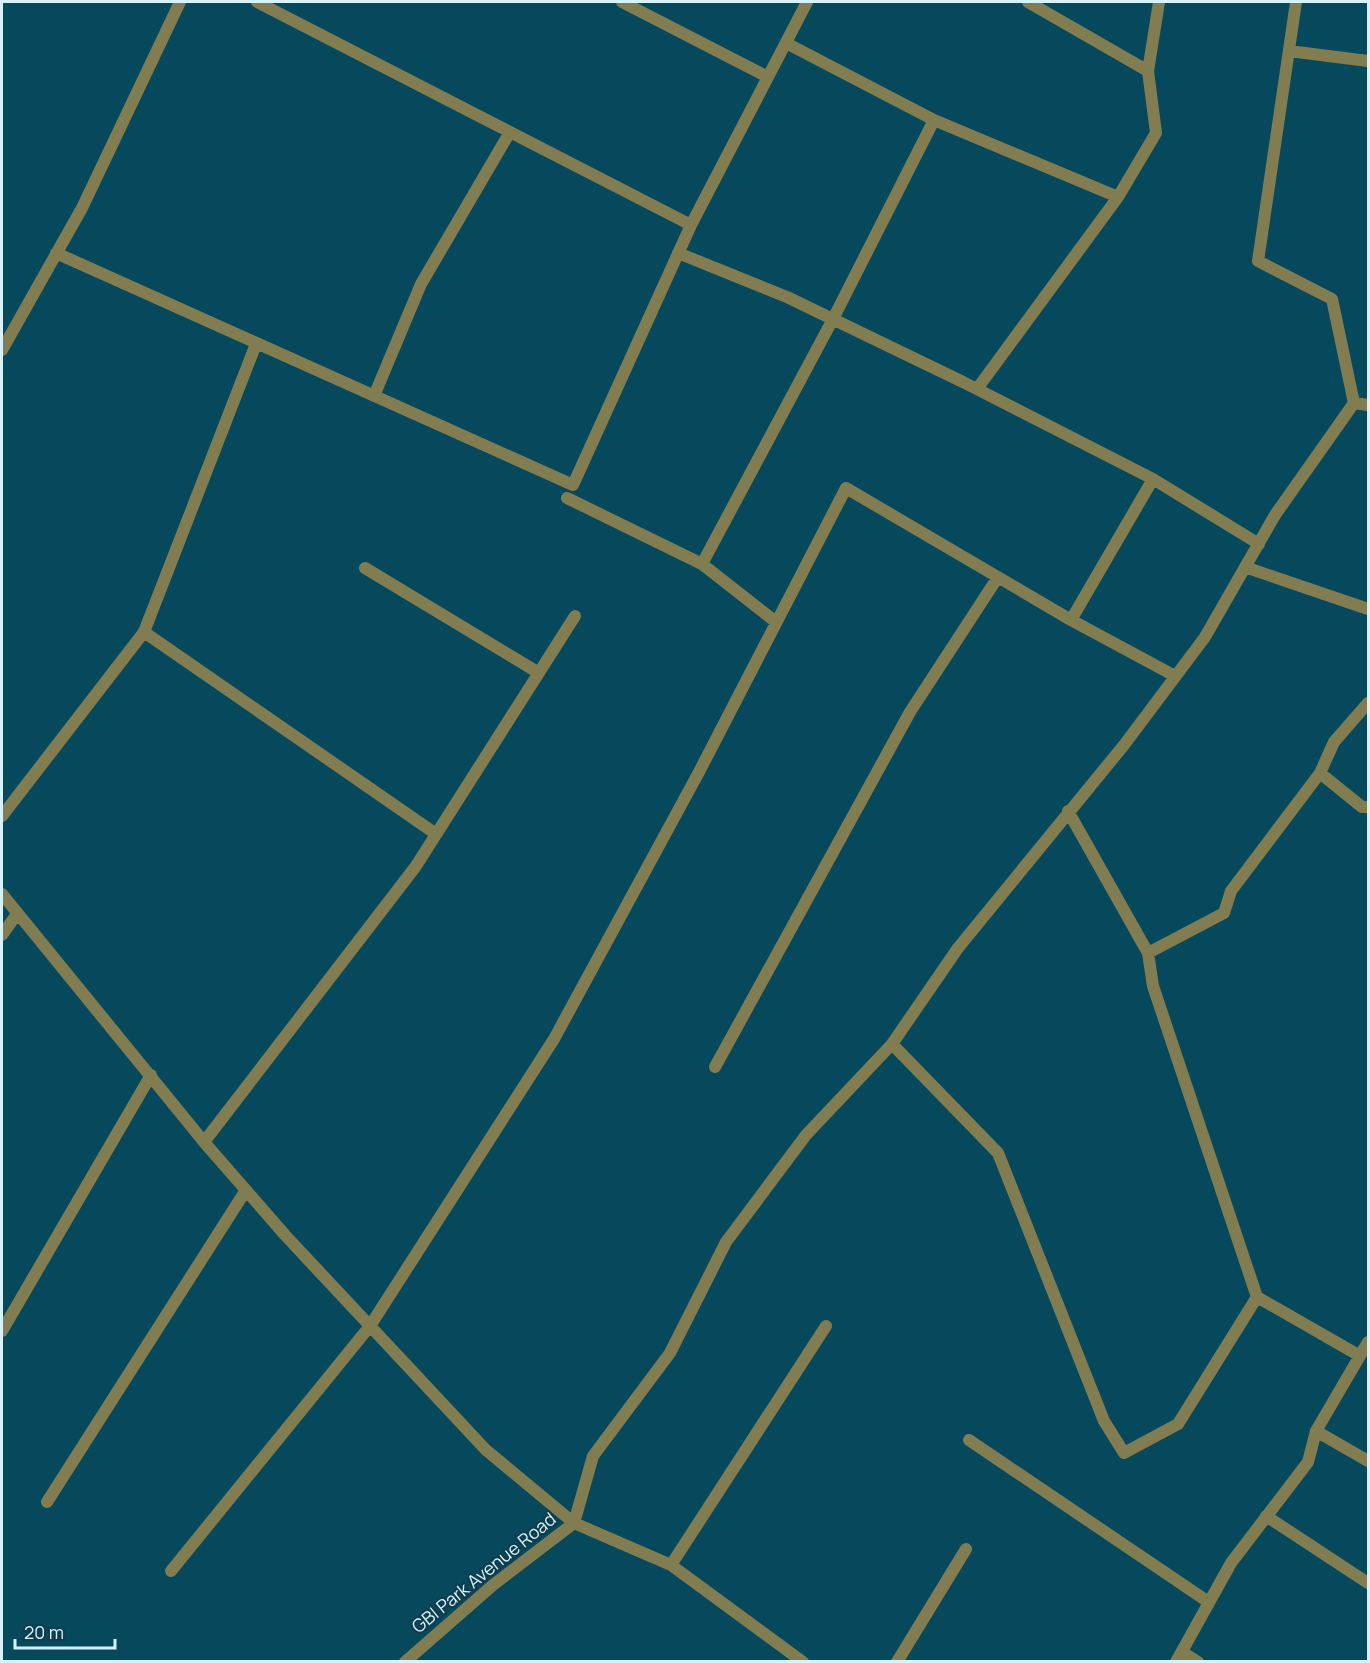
<svg xmlns="http://www.w3.org/2000/svg" width="1370" height="1663" font-family="Manrope,sans-serif">
<rect width="100%" height="100%" fill="#07495c"/>
<g fill="none" stroke-linecap="round" stroke-linejoin="round">
<path stroke="#827d50" stroke-width="12" d="M 257,2 L 691,225 L 807,2
M 622,2 L 768,77
M 1028,2 L 1148,71 L 1159,2
M 1296,2 L 1258,261 L 1332,299 L 1354,403
M 786,43 L 934,120 L 1118,197
M 1289,51 L 1368,61
M 56,253 L 573,485 L 691,225
M 678,253 L 787,297 L 963,382 L 1153,479 L 1259,544
M 2,350 L 82,208 L 180,2
M 977,389 L 1118,197 L 1156,133 L 1148,71
M 374,396 L 421,284 L 510,132
M 1153,479 L 1071,620 L 1175,676
M 567,498 L 702,564 L 776,622
M 702,564 L 833,319 L 934,120
M 1245,567 L 1368,609
M 365,568 L 539,673
M 144,632 L 436,834
M 1320,773 L 1362,807 L 1368,807
M 1068,811 L 1148,953 L 1153,986 L 1257,1297 L 1360,1356
M 2,816 L 144,632 L 256,344
M 2,894 L 204,1142 L 285,1235 L 486,1450 L 574,1523 L 593,1456 L 670,1353 L 726,1242 L 806,1135 L 892,1044 L 958,948 L 1124,745 L 1205,637 L 1275,515 L 1354,403 L 1368,405
M 2,935 L 17,914
M 1148,953 L 1224,913 L 1231,891 L 1320,773 L 1334,742 L 1368,703
M 892,1044 L 998,1153 L 1104,1421 L 1124,1453 L 1178,1424 L 1257,1297
M 715,1067 L 910,712 L 998,577
M 204,1142 L 416,866 L 575,616
M 2,1331 L 151,1075
M 1316,1431 L 1368,1461
M 969,1440 L 1207,1601
M 47,1502 L 246,1190
M 1266,1516 L 1368,1583
M 671,1565 L 826,1326
M 171,1571 L 370,1326 L 554,1039 L 699,772 L 846,488 L 1071,620
M 1182,1652 L 1198,1662
M 405,1662 L 493,1585 L 574,1523 L 671,1565 L 803,1662
M 897,1662 L 966,1549
M 1176,1662 L 1231,1563 L 1308,1462 L 1316,1431 L 1368,1342"/>
</g>
<g text-anchor="middle" stroke-width="4.5" stroke-linejoin="round" paint-order="stroke">
<g font-size="18" fill="#d5f2fd" stroke="#103d4c">
<text transform="translate(484 1573) rotate(-39)" y="6">GBI Park Avenue Road</text>
</g>
</g>
<rect width="1370" height="1663" fill="none" stroke="#d5f2fd" stroke-width="6"/>
<path d="M15 1639v9h100v-9" fill="none" stroke="#d5f2fd" stroke-width="3"/>
<text x="24" y="1639" font-size="18" fill="#d5f2fd" stroke="#103d4c" stroke-width="4.5" paint-order="stroke">20 m</text>
</svg>
